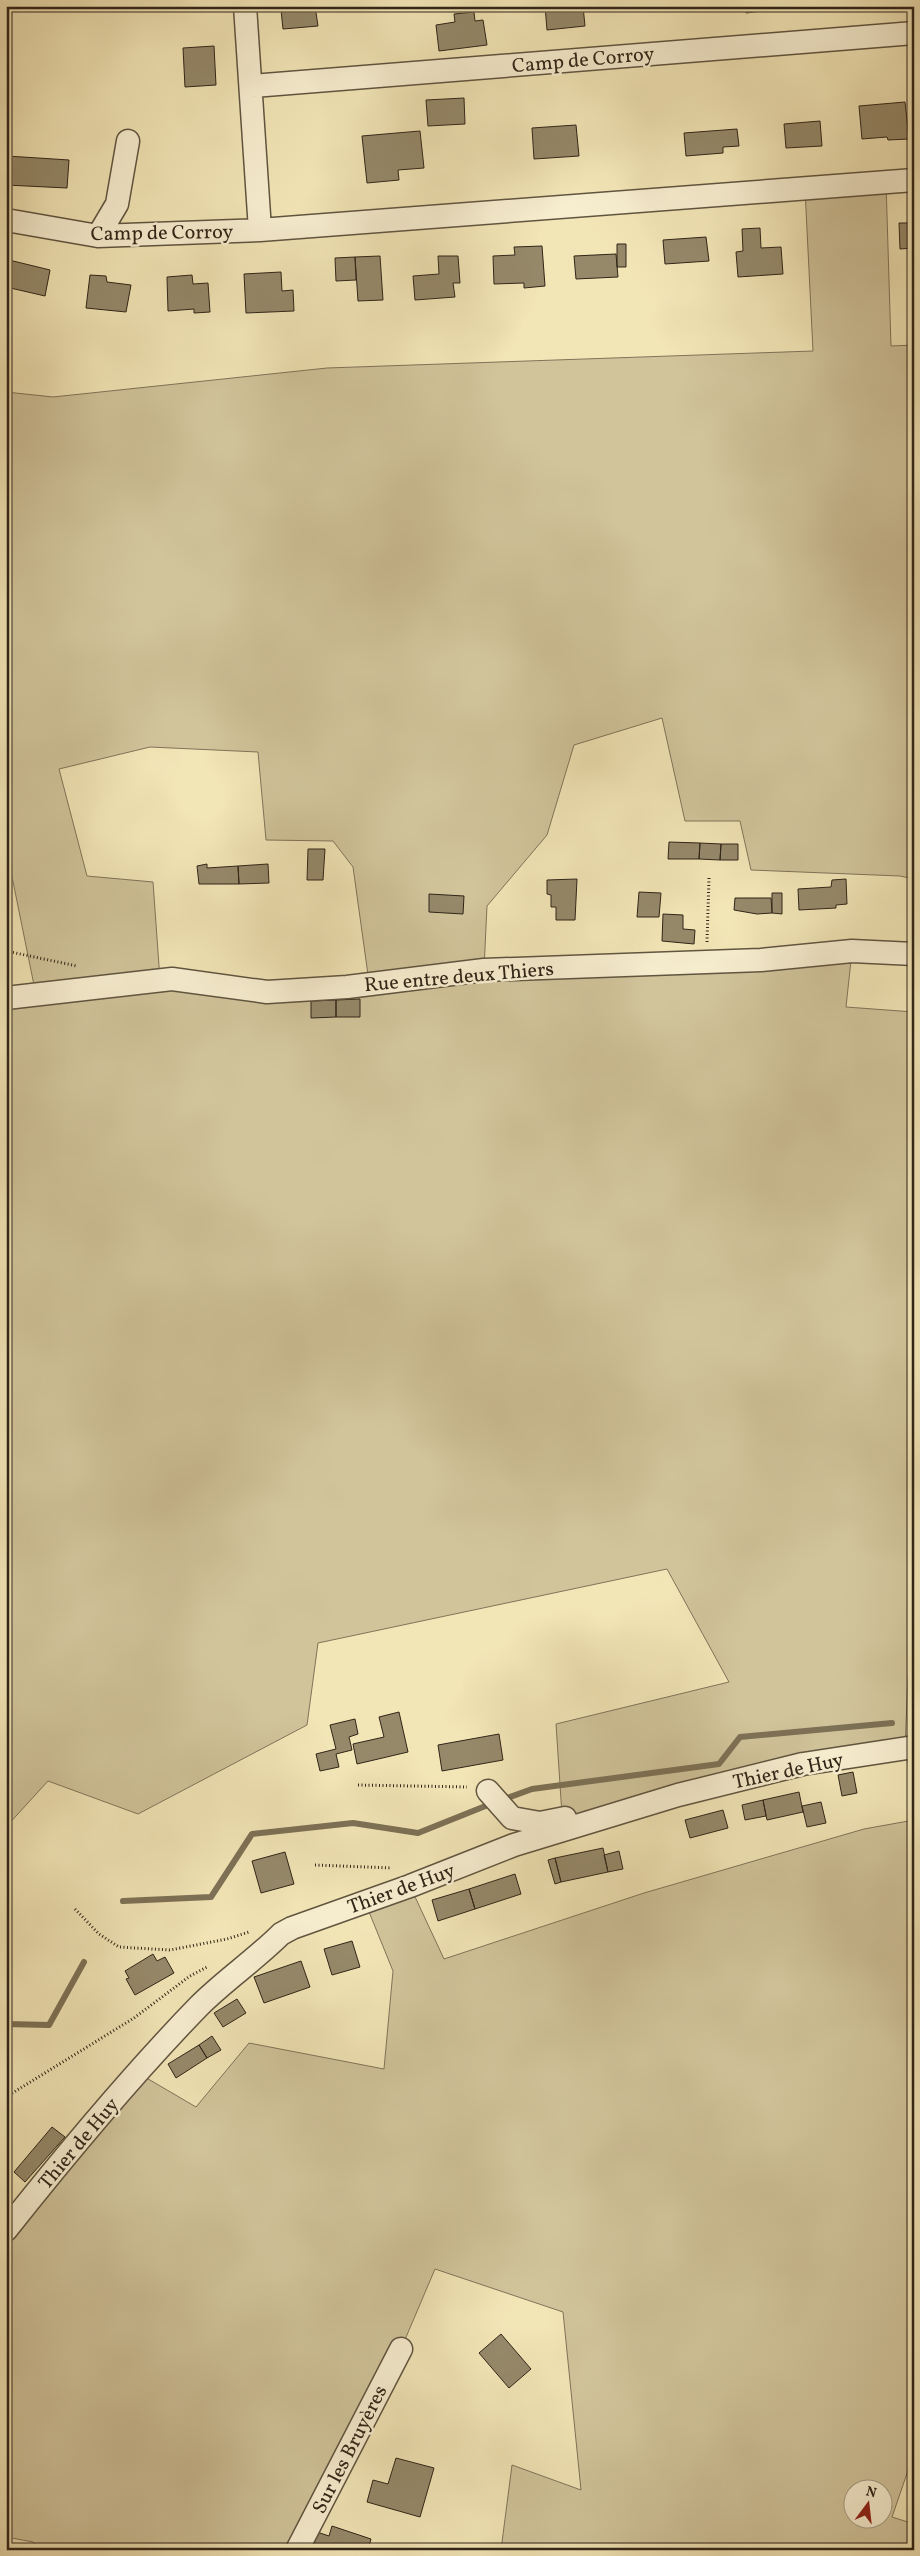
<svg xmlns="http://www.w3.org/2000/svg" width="920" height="2556" font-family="Vollkorn,serif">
<rect width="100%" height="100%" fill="#f2e5b6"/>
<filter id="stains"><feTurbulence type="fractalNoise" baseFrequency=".004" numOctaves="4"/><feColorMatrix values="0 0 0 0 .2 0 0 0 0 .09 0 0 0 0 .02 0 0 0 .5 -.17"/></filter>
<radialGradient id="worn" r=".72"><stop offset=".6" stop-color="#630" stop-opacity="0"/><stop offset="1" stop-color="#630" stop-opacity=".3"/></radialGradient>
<path fill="#d1c49b" stroke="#80745a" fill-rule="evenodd" d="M 886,182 L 891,346 L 914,345 L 914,879 L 900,876 L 751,870 L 740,821 L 685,821 L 662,718 L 574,745 L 547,835 L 487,906 L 484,969 L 852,951 L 846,1007 L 914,1012 L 914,1675 L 908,1676 L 905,1748 L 914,1747 L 914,1788 L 905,1749 L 563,1830 L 556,1724 L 729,1682 L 667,1569 L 318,1643 L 307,1725 L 138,1814 L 48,1781 L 6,1827 L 6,999 L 36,995 L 6,847 L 6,392 L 53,397 L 327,368 L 813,351 L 805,189 ZM 150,747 L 258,752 L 266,840 L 333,841 L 353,867 L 369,982 L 160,980 L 153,882 L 87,876 L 59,769 Z
M 914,1820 L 914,2453 L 892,2517 L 914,2524 L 914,2550 L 501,2550 L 512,2465 L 581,2490 L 563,2312 L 435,2269 L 401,2349 L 297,2550 L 40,2550 L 33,2542 L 6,2537 L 6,2230 L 138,2073 L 196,2107 L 249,2043 L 384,2069 L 393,1971 L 365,1902 L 410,1886 L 444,1959 L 644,1893 L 864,1829 ZM 852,2488 L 882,2488 L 882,2518 L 852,2518 Z"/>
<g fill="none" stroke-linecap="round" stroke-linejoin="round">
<path stroke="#7d7156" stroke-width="6" d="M 502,1800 L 532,1789 L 719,1764 L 740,1737 L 892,1723
M 123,1901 L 211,1897 L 252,1834 L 353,1823 L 418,1833 L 493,1803
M 6,2024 L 49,2025 L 84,1962"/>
</g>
<path fill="#95896a" stroke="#302518" d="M 287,6 L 315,6 L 318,26 L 283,29 L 281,10 L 287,10 Z
M 545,6 L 583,6 L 585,26 L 547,30 Z
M 745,6 L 803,6 L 746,13 Z
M 474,12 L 475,21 L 483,20 L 487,45 L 439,51 L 436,25 L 455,22 L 454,14 Z
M 214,46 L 216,85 L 185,87 L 183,48 Z
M 464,98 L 465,124 L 428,126 L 426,100 Z
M 905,102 L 909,139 L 888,140 L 887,137 L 862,139 L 859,106 Z
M 820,121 L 822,146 L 786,148 L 784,124 Z
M 576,125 L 579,156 L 534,159 L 532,128 Z
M 737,129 L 739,146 L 723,147 L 723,153 L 686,156 L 684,133 Z
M 420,131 L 424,168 L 398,170 L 399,180 L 367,183 L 362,136 Z
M 7,156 L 69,160 L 67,188 L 6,185 Z
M 913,217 L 914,217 L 914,248 L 900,249 L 899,223 L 913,223 Z
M 760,228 L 761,248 L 781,247 L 783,274 L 738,277 L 736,252 L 743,251 L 742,229 Z
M 706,237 L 709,261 L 665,264 L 663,240 Z
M 617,244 L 626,244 L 626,267 L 617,267 Z
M 542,246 L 545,286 L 524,288 L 524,283 L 494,284 L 493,256 L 515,255 L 514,247 Z
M 616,254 L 618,277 L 576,279 L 574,256 Z
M 380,256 L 383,300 L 358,301 L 355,257 Z
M 438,256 L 458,256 L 460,283 L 453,283 L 455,297 L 415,300 L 413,276 L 439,274 Z
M 355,257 L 356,280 L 336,281 L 335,258 Z
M 9,260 L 50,270 L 45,296 L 6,287 Z
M 281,272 L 282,291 L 293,290 L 294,311 L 246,313 L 244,274 Z
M 90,275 L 106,276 L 107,282 L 131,285 L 126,312 L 86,308 Z
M 192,275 L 193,284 L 208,283 L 210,312 L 194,313 L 194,309 L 168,311 L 167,277 Z
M 669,842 L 700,843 L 699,859 L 668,859 Z
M 700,843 L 721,844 L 720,860 L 699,859 Z
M 721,844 L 738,844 L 738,860 L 720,860 Z
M 308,849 L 325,849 L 323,880 L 307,880 Z
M 207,864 L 207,868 L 238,866 L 239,884 L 199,884 L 197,866 Z
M 268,864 L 269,883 L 239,884 L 238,866 Z
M 577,879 L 575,920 L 556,920 L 556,907 L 551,907 L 551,895 L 547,894 L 547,880 Z
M 846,879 L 847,904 L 836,905 L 836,908 L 799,910 L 798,889 L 831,887 L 832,880 Z
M 639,892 L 661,893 L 659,917 L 637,917 Z
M 772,893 L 782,893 L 782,914 L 772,913 Z
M 429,894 L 464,896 L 463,914 L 429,912 Z
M 735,898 L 771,898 L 772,913 L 757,914 L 734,910 Z
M 663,914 L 683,915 L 683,929 L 695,930 L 694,944 L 662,941 Z
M 360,999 L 360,1017 L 336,1017 L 336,1000 Z
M 336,1000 L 336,1017 L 311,1018 L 311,1001 Z
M 399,1712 L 408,1752 L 357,1764 L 353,1744 L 384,1737 L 379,1717 Z
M 355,1719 L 358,1734 L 349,1737 L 352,1750 L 336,1754 L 339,1767 L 320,1771 L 316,1754 L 336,1749 L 330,1725 Z
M 499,1734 L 503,1760 L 442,1771 L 438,1745 Z
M 853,1772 L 857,1793 L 842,1796 L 838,1775 Z
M 799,1792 L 803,1812 L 767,1820 L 763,1800 Z
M 763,1800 L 766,1816 L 745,1820 L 742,1805 Z
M 821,1802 L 826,1823 L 807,1827 L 802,1806 Z
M 723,1810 L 728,1828 L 690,1838 L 685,1820 Z
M 603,1848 L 608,1872 L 561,1882 L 555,1858 Z
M 619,1851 L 623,1869 L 608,1872 L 604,1855 Z
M 285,1852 L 294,1884 L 261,1893 L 252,1861 Z
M 555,1858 L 561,1882 L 555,1884 L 548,1860 Z
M 515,1874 L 521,1894 L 475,1909 L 469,1889 Z
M 469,1889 L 475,1909 L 438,1921 L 432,1900 Z
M 352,1941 L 360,1967 L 332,1975 L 324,1949 Z
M 153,1954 L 157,1961 L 165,1957 L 174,1973 L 135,1995 L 126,1979 L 129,1978 L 125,1971 Z
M 301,1961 L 310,1987 L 264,2003 L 254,1977 Z
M 237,1999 L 246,2013 L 223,2027 L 214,2013 Z
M 212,2036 L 221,2050 L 207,2058 L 199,2045 Z
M 199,2045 L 207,2058 L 176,2078 L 168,2064 Z
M 52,2127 L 65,2137 L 25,2182 L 14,2172 Z
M 501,2334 L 531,2369 L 509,2388 L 479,2353 Z
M 396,2458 L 434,2468 L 420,2517 L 367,2502 L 373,2480 L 388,2484 Z
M 332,2526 L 371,2539 L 368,2550 L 311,2550 L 317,2532 L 329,2536 Z"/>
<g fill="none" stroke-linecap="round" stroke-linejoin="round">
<g stroke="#605540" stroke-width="25">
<path id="minor" d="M 245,6 L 260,230
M 252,86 L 914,33
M 6,220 L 98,236 L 260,230 L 914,180
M 98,236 L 117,204 L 128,141
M 6,998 L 172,979 L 267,992 L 347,987 L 484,970 L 761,960 L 852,951 L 914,954
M 488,1791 L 512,1818 L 540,1823 L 565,1818
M 6,2230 C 67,2153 130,2077 199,2006 C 225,1980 255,1960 281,1934 L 292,1928 L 410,1886 L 514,1845 L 678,1795 L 803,1764 L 914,1747
M 297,2550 L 401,2349"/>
</g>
<path stroke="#302518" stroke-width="3" stroke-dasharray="1 2.5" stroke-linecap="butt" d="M 707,942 L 709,878
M 6,951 L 77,966
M 358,1785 L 467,1787
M 315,1865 L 392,1868
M 75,1909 L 99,1934 L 119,1947 L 170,1950 L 227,1939 L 249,1932
M 6,2097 L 134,2018 L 190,1976 L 207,1967"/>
<use href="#minor" stroke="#f7eed0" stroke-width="22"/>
</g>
<g text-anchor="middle" stroke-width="5" stroke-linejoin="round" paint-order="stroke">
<g font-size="20" fill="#302518" stroke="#f7eed0">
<text transform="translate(583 59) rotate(-5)" y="7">Camp de Corroy</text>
<text transform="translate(162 232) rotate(-1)" y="7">Camp de Corroy</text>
<text transform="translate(459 976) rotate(-5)" y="7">Rue entre deux Thiers</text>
<text transform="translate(788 1770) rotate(-12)" y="7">Thier de Huy</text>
<text transform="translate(401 1888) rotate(-20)" y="7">Thier de Huy</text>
<text transform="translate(78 2143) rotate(-50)" y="7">Thier de Huy</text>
<text transform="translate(349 2449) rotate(-63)" y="7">Sur les Bruyères</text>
</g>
</g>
<rect width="920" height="2556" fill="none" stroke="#f2e5b6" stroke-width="25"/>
<rect x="8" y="8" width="905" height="2541" fill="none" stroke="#302518" stroke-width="2.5"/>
<rect x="12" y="12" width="895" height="2531" fill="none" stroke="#302518"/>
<g transform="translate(868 2504) rotate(15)"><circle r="24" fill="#f7eed0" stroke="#a79e86"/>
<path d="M0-4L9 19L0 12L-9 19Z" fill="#8f2418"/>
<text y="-8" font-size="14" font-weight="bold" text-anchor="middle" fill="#302518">N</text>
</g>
<rect width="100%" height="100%" filter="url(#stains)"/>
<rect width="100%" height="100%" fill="url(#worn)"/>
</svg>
